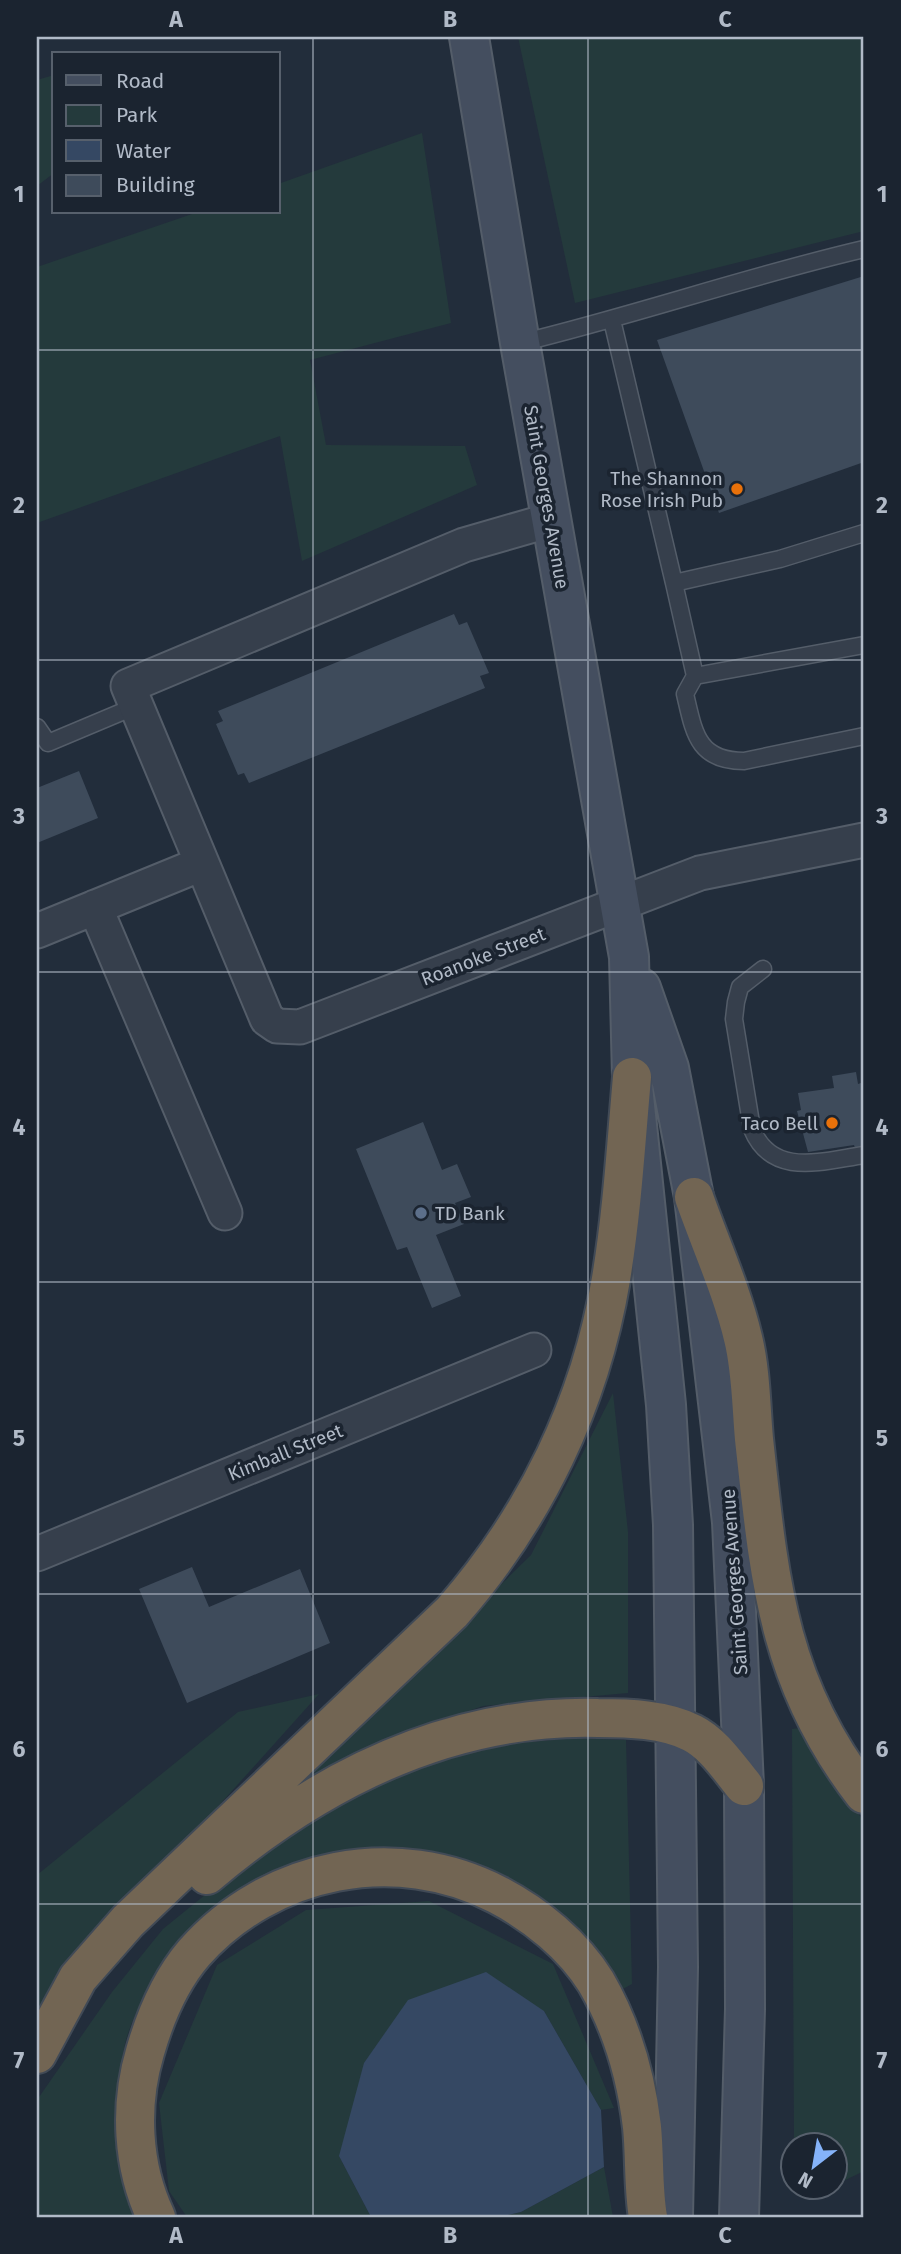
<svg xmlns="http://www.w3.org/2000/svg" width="901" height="2254" font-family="'Fira Sans',sans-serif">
<rect width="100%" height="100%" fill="#222d3b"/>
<path fill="#243a3c" d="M 518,37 L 864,37 L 864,231 L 575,303 Z
M 54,75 L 54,173 L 37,186 L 37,80 Z
M 422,133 L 451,323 L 310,360 L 326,445 L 465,446 L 477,485 L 302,561 L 280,436 L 37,523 L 37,267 L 198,212 L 278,212 L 278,184 Z
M 613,1393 L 628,1532 L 628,1693 L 483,1706 L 392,1738 L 299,1783 L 531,1555 Z
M 319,1694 L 37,2008 L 37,1875 L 238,1712 Z
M 800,1728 L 864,1822 L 864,2171 L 835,2185 L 834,2146 L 794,2145 L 792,1729 Z
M 574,1738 L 626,1740 L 632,1984 L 621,1990 C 585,1947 552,1898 500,1873 C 378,1816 245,1859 166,1965 C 149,1988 132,2015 125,2044 C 112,2101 128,2160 136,2217 L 37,2217 L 37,2100 L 112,1992 L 163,1929 L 216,1886 L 325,1813 L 381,1784 L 449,1757 L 519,1743 Z
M 429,1901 L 553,1964 L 614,2108 L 601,2110 L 544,2011 L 339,2156 L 371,2217 L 187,2217 L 169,2191 L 159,2103 L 217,1965 L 306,1910 Z
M 604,2167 L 613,2217 L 499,2217 L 521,2212 Z"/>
<path fill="#354863" d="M 486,1972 L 544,2011 L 601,2110 L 604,2167 L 521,2212 L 499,2217 L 371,2217 L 339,2156 L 364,2063 L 408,2000 Z"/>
<path fill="#3e4b5b" d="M 864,276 L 864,462 L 719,513 L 657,340 Z
M 454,614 L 459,625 L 467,622 L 489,673 L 480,676 L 485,688 L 249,783 L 244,773 L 238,775 L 216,724 L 223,721 L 218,711 Z
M 79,771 L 98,818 L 37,843 L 37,788 Z
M 856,1072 L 858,1084 L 864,1082 L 864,1147 L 855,1148 L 854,1145 L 808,1152 L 797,1111 L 801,1110 L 798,1093 L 834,1088 L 832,1076 Z
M 423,1122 L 442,1170 L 457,1164 L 471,1197 L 455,1203 L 464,1224 L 436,1235 L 461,1296 L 432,1308 L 407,1247 L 397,1250 L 356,1149 Z
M 192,1567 L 209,1607 L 300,1569 L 330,1643 L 187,1703 L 139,1589 Z"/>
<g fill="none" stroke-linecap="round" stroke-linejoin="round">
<g stroke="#545d69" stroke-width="19">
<path id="lane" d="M 612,320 L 674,583 L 780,559 L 864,533
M 520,343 C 636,315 748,276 864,249
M 674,583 L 695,676
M 864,645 L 695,676 L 685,694 C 694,732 697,761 744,761 L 864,736
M 37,727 L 48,743 L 136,706
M 763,969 L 740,987 L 736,1002 L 734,1019 L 752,1129 C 772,1178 822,1161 864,1155"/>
</g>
<g stroke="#545d69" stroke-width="37">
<path id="street" d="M 551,520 L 464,545 L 128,686 L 267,1019 L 277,1026 L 300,1027 L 700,873 L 864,840
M 95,907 L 225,1213
M 37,931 L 201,864
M 37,1554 L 534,1350"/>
</g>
<g stroke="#545d69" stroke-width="42">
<path id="secondary" d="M 469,37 L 520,343 L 629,957 L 632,1077 L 666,1405 L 673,1525 L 678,1967 L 673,2217
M 641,988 L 669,1068 L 694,1197 L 732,1522 L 744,1786 L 745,2009 L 739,2217"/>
</g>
<g stroke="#414a56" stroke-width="42">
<path id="highway" d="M 694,1197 C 710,1243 732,1291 743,1338 C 751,1370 751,1406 754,1439 C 769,1575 776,1681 864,1794
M 207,1875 C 318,1781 449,1714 598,1718 C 628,1718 665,1719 692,1733 C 714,1744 729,1768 744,1786
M 37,2054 L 78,1978 L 128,1921 L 452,1612 C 535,1517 590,1404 611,1279 C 622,1213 626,1145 632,1077
M 156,2217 C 132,2166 129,2106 145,2052 C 155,2017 170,1981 194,1953 C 270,1867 396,1842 498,1895 C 536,1915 573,1945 596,1982 C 622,2027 636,2076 642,2127 C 645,2157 643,2188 648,2217"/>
</g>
<use href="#lane" stroke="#363f4c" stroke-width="16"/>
<use href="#street" stroke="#363f4c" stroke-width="33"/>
<use href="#secondary" stroke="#444e5f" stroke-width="38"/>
<use href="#highway" stroke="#726553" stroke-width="38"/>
</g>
<path fill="none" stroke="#b1bac7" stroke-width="2" stroke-opacity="0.55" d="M 313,37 L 313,2217M 588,37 L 588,2217M 37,350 L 864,350M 37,660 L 864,660M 37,972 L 864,972M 37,1282 L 864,1282M 37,1594 L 864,1594M 37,1904 L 864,1904"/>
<g fill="#e8710a" stroke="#1b2430" stroke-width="2.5">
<circle cx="737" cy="489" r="7"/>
<circle cx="832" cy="1123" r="7"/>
</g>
<circle fill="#5c6f8a" stroke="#1b2430" stroke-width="2.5" cx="421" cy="1213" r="7"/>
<g text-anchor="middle" stroke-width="7" stroke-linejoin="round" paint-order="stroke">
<g font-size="19" fill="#b1bac7" stroke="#1b2430" text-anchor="end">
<text x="723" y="485">The Shannon<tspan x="723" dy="22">Rose Irish Pub</tspan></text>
<text x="818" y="1130">Taco Bell</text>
<text x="435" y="1220" text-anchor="start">TD Bank</text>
</g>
<g font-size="19" fill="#b1bac7" stroke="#1b2430">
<text transform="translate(547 497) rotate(80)" y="7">Saint Georges Avenue</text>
<text transform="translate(483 956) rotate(-21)" y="7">Roanoke Street</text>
<text transform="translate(285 1452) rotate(-22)" y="7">Kimball Street</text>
<text transform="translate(734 1582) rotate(-94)" y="7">Saint Georges Avenue</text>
</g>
</g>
<rect width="901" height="2254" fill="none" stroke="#1b2430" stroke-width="77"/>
<rect x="52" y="52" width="228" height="161" fill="#1b2430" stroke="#57606c" stroke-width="2"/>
<rect x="66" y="75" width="35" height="10" fill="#444e5f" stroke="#57606c" stroke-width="2"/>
<text x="116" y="88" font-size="21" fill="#b1bac7">Road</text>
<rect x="66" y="105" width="35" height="21" fill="#243a3c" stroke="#57606c" stroke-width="2"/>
<text x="116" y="122" font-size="21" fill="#b1bac7">Park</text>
<rect x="66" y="140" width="35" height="21" fill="#354863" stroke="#57606c" stroke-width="2"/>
<text x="116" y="158" font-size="21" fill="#b1bac7">Water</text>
<rect x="66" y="175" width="35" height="21" fill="#3e4b5b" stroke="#57606c" stroke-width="2"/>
<text x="116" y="192" font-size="21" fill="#b1bac7">Building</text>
<g transform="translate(814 2166) rotate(211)"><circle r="33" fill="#1b2430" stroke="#57606c" stroke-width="2"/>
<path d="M0-5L12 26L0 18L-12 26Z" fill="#85b3f9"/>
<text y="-10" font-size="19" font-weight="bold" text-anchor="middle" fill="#b1bac7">N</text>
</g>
<rect x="38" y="38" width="824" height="2178" fill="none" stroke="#b1bac7" stroke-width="2.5"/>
<g font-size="23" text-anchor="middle" font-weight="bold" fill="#b1bac7">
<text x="176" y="27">A</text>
<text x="450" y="27">B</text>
<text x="725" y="27">C</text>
<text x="19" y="202">1</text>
<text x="882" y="202">1</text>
<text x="19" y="513">2</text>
<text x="882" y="513">2</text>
<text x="19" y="824">3</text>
<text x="882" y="824">3</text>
<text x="19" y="1135">4</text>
<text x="882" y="1135">4</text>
<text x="19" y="1446">5</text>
<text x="882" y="1446">5</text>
<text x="19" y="1757">6</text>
<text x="882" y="1757">6</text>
<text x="19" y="2068">7</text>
<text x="882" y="2068">7</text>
<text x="176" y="2243">A</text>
<text x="450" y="2243">B</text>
<text x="725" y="2243">C</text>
</g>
</svg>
